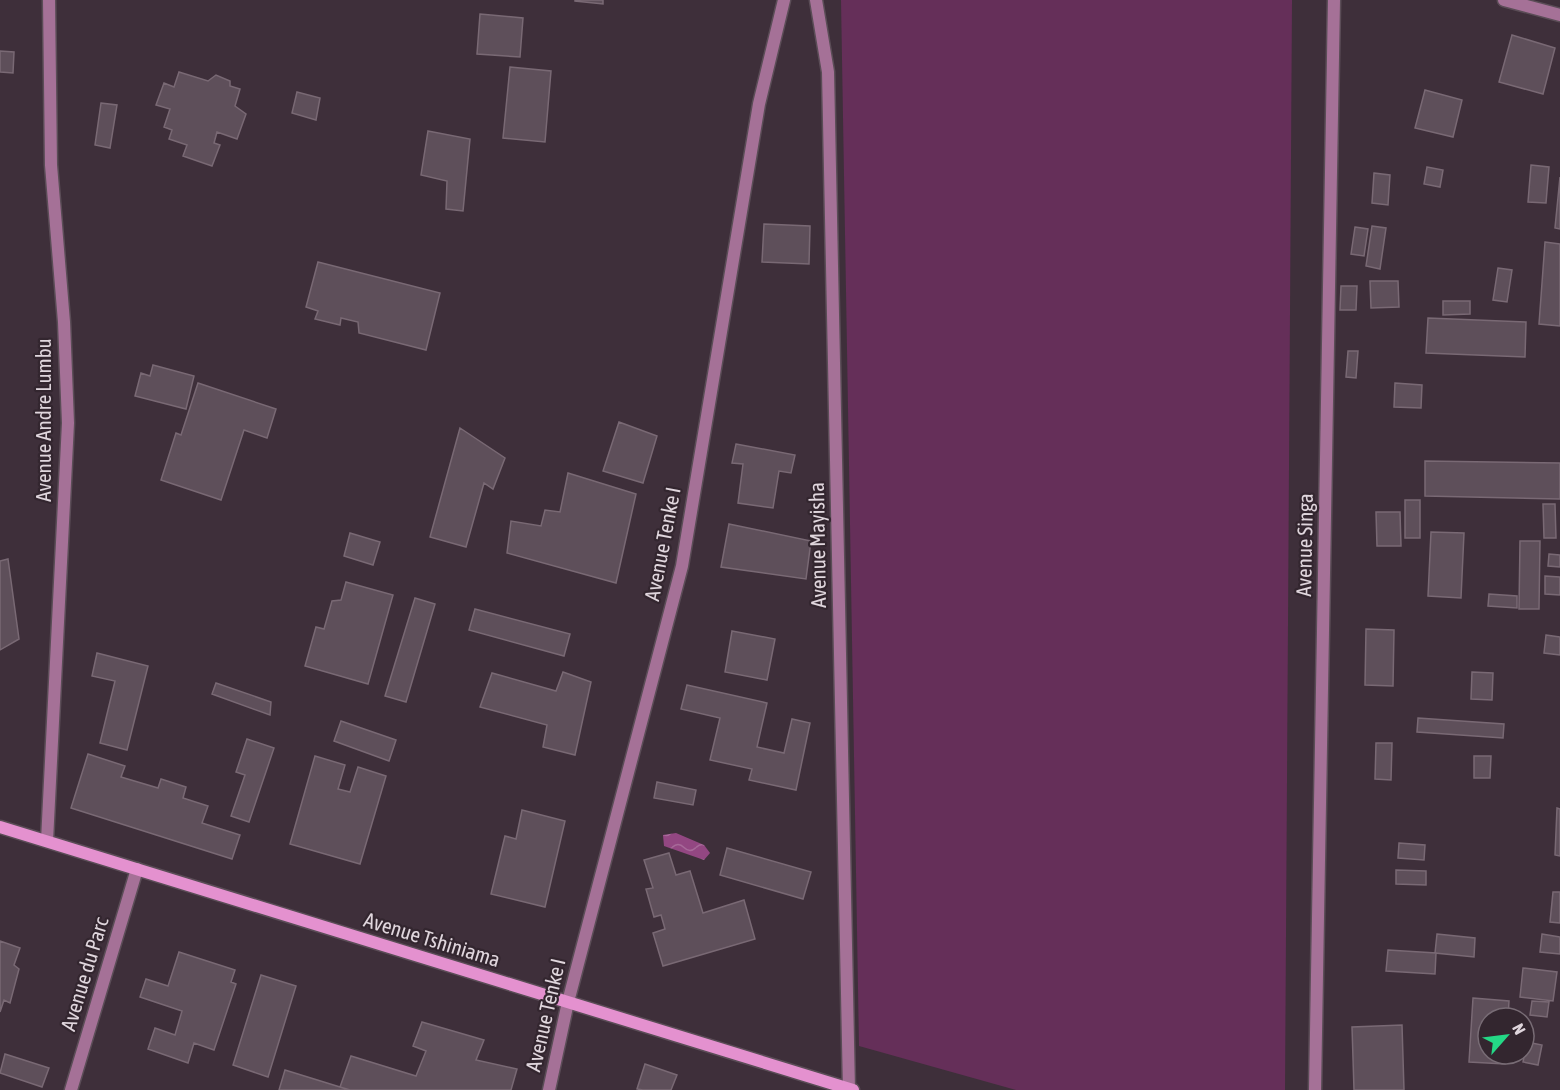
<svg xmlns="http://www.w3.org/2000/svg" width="1560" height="1090" font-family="'Asap Condensed',sans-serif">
<defs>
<pattern id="water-waves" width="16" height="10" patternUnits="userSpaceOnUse" patternTransform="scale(1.5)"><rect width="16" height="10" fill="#934782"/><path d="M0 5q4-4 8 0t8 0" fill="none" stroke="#a76999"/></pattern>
</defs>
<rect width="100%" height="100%" fill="#3e2f3a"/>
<path fill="#652f59" d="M 841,0 L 1292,0 L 1285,1090 L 1016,1090 L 859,1046 Z"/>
<path fill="url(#water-waves)" d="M 676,833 L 704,845 L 710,853 L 704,860 L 664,846 L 663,835 Z"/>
<path fill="#5e4f5a" stroke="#796974" stroke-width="1.5" d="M 575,0 L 603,0 L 603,4 L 575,1 Z
M 480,14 L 523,18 L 520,57 L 477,54 Z
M 1512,35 L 1555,48 L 1543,94 L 1499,82 Z
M 0,51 L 14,52 L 13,73 L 0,72 Z
M 510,67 L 551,71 L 545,142 L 503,138 Z
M 179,72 L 208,81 L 216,75 L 230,81 L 230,86 L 240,89 L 235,106 L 246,114 L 237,139 L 217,132 L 214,143 L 220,145 L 212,166 L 183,156 L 187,145 L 169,139 L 172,130 L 164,127 L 170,109 L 156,105 L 164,83 L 174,87 Z
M 1425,90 L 1462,100 L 1453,137 L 1415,128 Z
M 297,92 L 320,98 L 316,120 L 292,113 Z
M 101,103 L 117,105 L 110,148 L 95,145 Z
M 428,131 L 470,139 L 463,211 L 446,209 L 447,181 L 421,175 Z
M 1531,165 L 1549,167 L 1546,203 L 1528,202 Z
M 1427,167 L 1443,170 L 1440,187 L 1424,184 Z
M 1374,173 L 1390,175 L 1388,205 L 1372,203 Z
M 1560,177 L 1560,229 L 1555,228 Z
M 764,224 L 810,226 L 809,264 L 762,262 Z
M 1372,226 L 1386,228 L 1380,269 L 1366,266 Z
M 1355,227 L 1368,229 L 1364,256 L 1351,254 Z
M 1545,242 L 1560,244 L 1560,326 L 1539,324 Z
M 318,262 L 440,293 L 426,350 L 359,333 L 358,322 L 341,318 L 340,325 L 315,319 L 318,311 L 306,307 Z
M 1498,268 L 1512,270 L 1507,302 L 1493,300 Z
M 1370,281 L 1398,281 L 1399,307 L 1371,308 Z
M 1341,286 L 1357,286 L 1356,310 L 1340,310 Z
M 1443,301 L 1470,301 L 1470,314 L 1443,315 Z
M 1428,318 L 1526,322 L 1525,357 L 1426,353 Z
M 1348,351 L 1358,351 L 1356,378 L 1346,377 Z
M 153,365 L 194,376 L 186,409 L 135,396 L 141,373 L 150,376 Z
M 198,383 L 276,409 L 267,438 L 244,430 L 221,500 L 161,480 L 176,433 L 181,435 Z
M 1395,383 L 1422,385 L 1421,408 L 1394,407 Z
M 619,422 L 657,436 L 643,483 L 603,471 Z
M 460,428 L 505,458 L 493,489 L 484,483 L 466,547 L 430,537 Z
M 736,444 L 795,455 L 791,473 L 779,471 L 773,508 L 738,503 L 743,464 L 732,463 Z
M 1425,461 L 1560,463 L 1560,499 L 1425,496 Z
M 568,473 L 636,494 L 616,583 L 507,553 L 511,521 L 541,526 L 545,510 L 560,512 Z
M 1405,500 L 1420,500 L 1420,538 L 1405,538 Z
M 1543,504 L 1555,504 L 1556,538 L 1544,538 Z
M 1376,512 L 1400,512 L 1401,546 L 1377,546 Z
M 729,524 L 811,541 L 806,579 L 721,567 Z
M 1431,532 L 1464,533 L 1461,598 L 1428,596 Z
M 350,533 L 380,542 L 373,565 L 344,556 Z
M 1520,541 L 1540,541 L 1539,609 L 1519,609 Z
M 1549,554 L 1560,555 L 1560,567 L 1548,566 Z
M 8,559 L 19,639 L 0,650 L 0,561 Z
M 1545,576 L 1560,577 L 1560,595 L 1545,594 Z
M 346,582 L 393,595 L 368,684 L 305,666 L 316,627 L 324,629 L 332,601 L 341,600 Z
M 1489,594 L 1517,596 L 1517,608 L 1488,606 Z
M 415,598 L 435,604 L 406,702 L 385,696 Z
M 475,609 L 570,634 L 564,656 L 469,630 Z
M 1366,629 L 1394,630 L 1393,686 L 1365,685 Z
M 732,631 L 775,639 L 767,680 L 725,672 Z
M 1546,635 L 1560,637 L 1560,655 L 1544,653 Z
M 97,653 L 148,666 L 127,750 L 100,743 L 115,681 L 92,676 Z
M 563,672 L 591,682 L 575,755 L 543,747 L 547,725 L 480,707 L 492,673 L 556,691 Z
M 1472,672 L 1493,673 L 1492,700 L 1471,699 Z
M 216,683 L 271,702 L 270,715 L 212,694 Z
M 687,685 L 767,703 L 757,747 L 784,753 L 792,719 L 810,723 L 796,790 L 749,780 L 752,769 L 710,760 L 720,718 L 681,709 Z
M 1418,718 L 1504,724 L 1503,738 L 1417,732 Z
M 341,721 L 396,740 L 389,761 L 334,741 Z
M 247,739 L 274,748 L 249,822 L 231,816 L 245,775 L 236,772 Z
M 1376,743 L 1392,743 L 1391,780 L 1375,779 Z
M 88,754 L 125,766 L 121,777 L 158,788 L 161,779 L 186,787 L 183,798 L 208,806 L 202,823 L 240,835 L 232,859 L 71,808 Z
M 315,756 L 345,765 L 338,789 L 350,792 L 358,767 L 386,776 L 360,864 L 290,844 Z
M 1474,756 L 1491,756 L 1490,778 L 1474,778 Z
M 657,782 L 696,790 L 693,805 L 654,798 Z
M 1557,808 L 1560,809 L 1560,856 L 1555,855 Z
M 522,810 L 565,821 L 545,907 L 491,894 L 505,836 L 516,839 Z
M 1399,843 L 1425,845 L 1424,860 L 1398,858 Z
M 727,848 L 811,872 L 803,899 L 720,875 Z
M 669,853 L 676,875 L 690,871 L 703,913 L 744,900 L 755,939 L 663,966 L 653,933 L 665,929 L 661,915 L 654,917 L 646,889 L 653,888 L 644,860 Z
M 1396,870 L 1426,871 L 1426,885 L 1396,884 Z
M 1553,892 L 1560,892 L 1560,923 L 1550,922 Z
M 1437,934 L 1475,938 L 1474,957 L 1435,953 Z
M 1542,934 L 1560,937 L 1560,954 L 1540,952 Z
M 0,941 L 20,948 L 14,965 L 19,969 L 10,1003 L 4,1000 L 0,1012 Z
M 1388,950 L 1436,953 L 1435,974 L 1386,971 Z
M 179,952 L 235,970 L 231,982 L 236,984 L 214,1050 L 194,1043 L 188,1063 L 148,1049 L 155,1028 L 175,1035 L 182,1011 L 140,997 L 146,979 L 168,986 Z
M 1523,968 L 1557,972 L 1553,1001 L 1520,997 Z
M 261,975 L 296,986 L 268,1077 L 233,1065 Z
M 1473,998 L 1509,1001 L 1508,1018 L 1488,1018 L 1488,1054 L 1505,1054 L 1505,1064 L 1469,1062 Z
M 1532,1001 L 1549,1002 L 1547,1017 L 1530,1015 Z
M 422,1022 L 484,1040 L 476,1060 L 517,1069 L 511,1090 L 349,1090 L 340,1087 L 351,1056 L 416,1076 L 426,1051 L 413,1046 Z
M 1402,1025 L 1404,1090 L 1354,1090 L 1352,1027 Z
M 1527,1042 L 1542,1045 L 1538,1065 L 1523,1062 Z
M 5,1054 L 49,1068 L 42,1087 L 0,1073 Z
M 645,1064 L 677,1075 L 671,1090 L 643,1090 L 637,1089 Z
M 285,1070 L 340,1087 L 350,1090 L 279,1090 Z"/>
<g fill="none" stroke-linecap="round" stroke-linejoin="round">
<g stroke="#5b4d57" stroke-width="15">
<path id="street" d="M 816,0 L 828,72 L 849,1090
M 1504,0 L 1560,15
M 47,841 L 68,423 L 64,322 L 51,165 L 49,0
M 71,1090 L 137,869
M 549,1090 L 568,1002 L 682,566 L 759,104 L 784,0
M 1315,1090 L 1334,0"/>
</g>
<g stroke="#5b4d57" stroke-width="15">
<path id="secondary" d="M 0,827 L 853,1090"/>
</g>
<use href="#street" stroke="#a57197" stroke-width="12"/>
<use href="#secondary" stroke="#e491cf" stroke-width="12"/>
</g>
<g text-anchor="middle" stroke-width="4.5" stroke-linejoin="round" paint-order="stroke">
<g font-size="21" fill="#e0d6dd" stroke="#33262f">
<text transform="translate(44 420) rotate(-90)" y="7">Avenue Andre Lumbu</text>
<text transform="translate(663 544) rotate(-79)" y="7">Avenue Tenke I</text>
<text transform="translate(818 545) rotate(-91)" y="7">Avenue Mayisha</text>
<text transform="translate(1305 545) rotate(-89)" y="7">Avenue Singa</text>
<text transform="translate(432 940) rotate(17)" y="7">Avenue Tshiniama</text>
<text transform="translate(85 974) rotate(-73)" y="7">Avenue du Parc</text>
<text transform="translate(546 1015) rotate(-77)" y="7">Avenue Tenke I</text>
</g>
</g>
<g transform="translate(1506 1036) rotate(62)"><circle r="28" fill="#33262f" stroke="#786c75" stroke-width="1.5"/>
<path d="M0-4.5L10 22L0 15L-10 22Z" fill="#24d886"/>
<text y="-9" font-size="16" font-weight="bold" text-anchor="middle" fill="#e0d6dd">N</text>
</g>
</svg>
